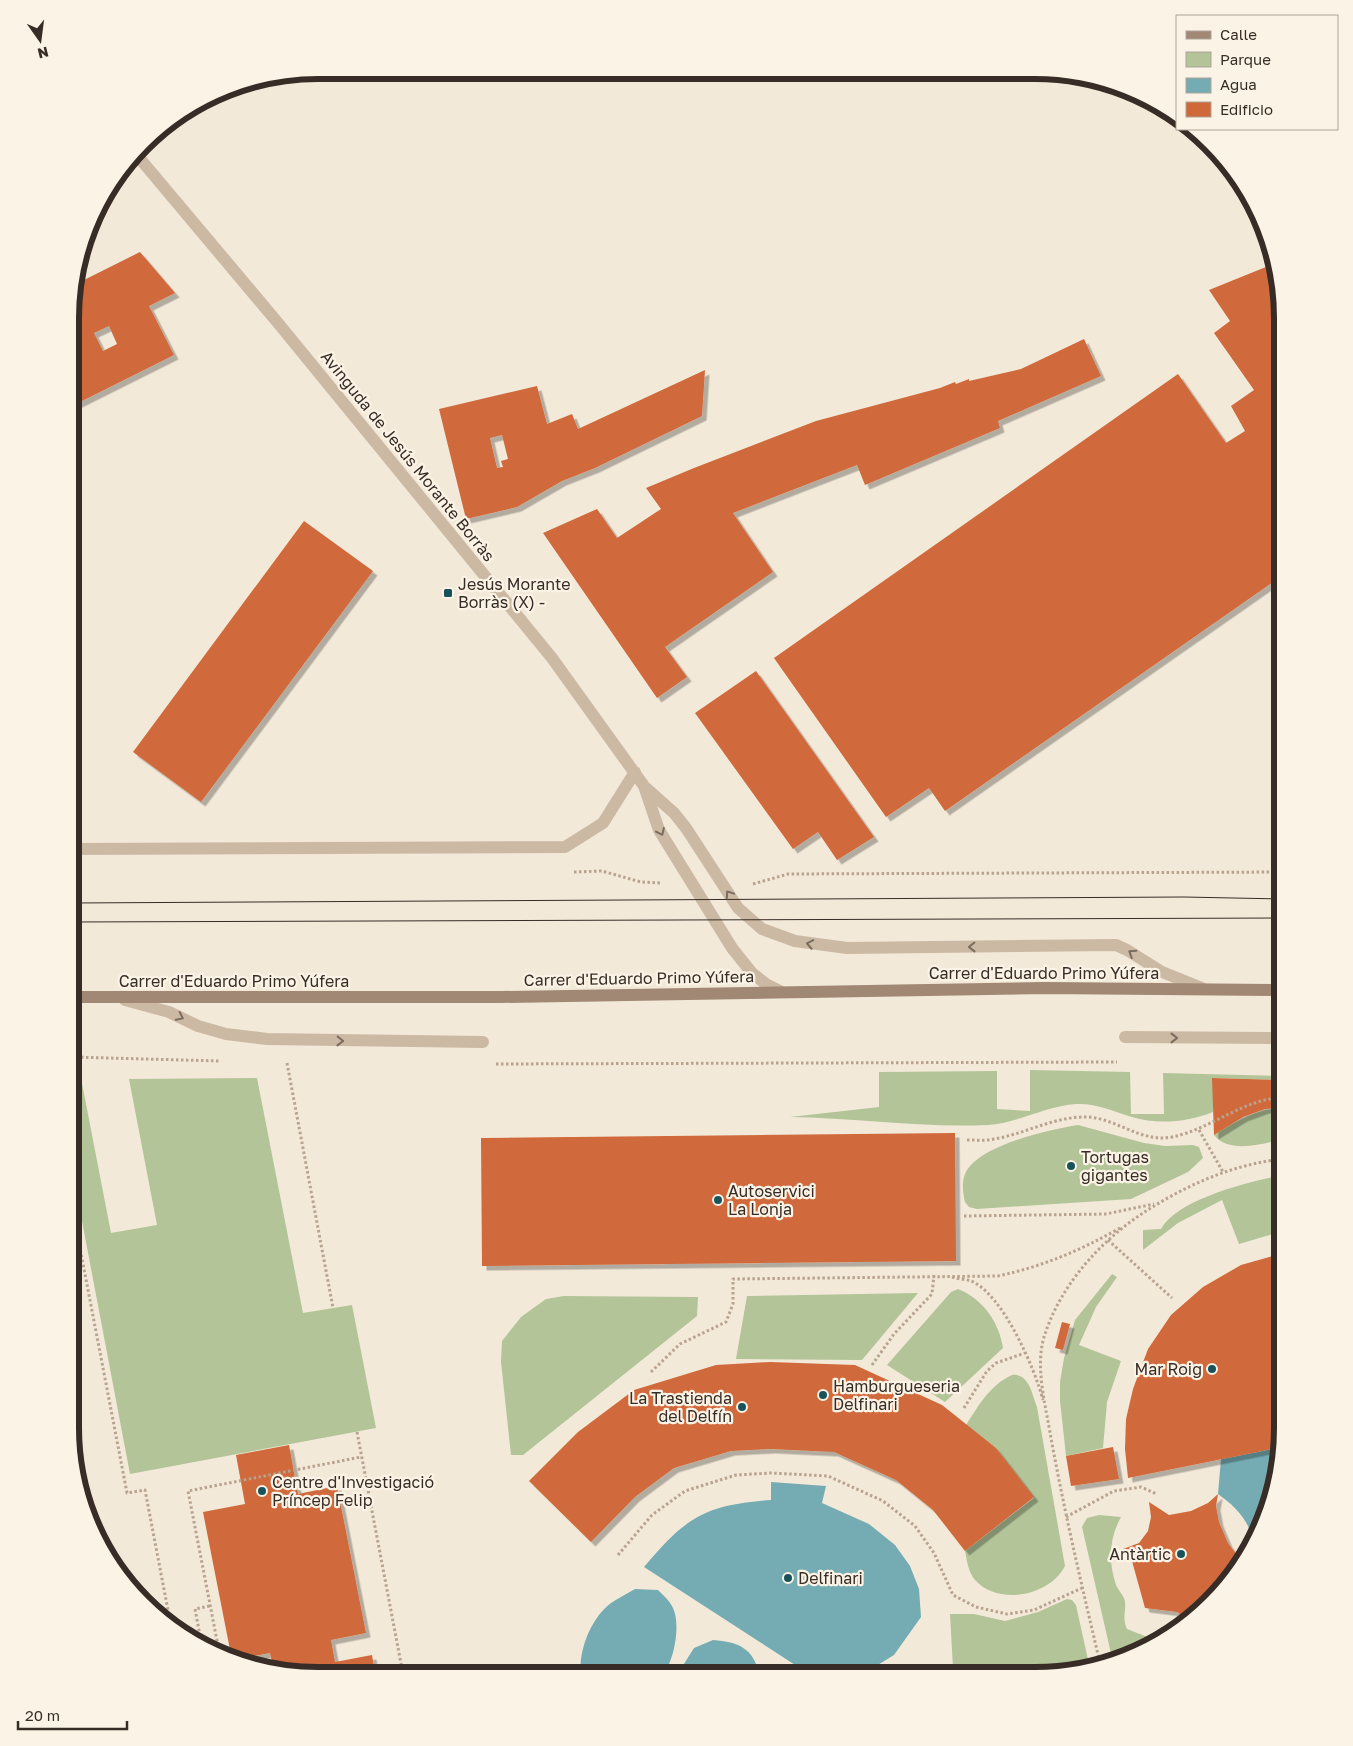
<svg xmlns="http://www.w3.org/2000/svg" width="1353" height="1746" font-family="'Golos Text',sans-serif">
<defs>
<filter id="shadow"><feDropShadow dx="4.5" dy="4.5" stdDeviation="0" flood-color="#0004"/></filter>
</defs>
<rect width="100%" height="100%" fill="#f3e9d9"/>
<path fill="#b2c498" d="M 1030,1070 L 1130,1072 L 1131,1114 L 1164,1114 L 1163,1073 L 1283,1076 L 1283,1080 L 1213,1078 L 1213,1112 C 1188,1122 1158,1125 1132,1117 C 1113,1111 1096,1103 1076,1104 C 1046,1106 1018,1123 988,1125 C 921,1128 856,1118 790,1117 L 879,1107 L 879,1072 L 997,1071 L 997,1109 L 1030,1111 Z
M 81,1078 L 111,1233 L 157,1225 L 129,1079 L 257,1078 L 303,1313 L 352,1305 L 376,1428 L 130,1474 L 71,1163 L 71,1079 Z
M 1283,1108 L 1283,1139 C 1262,1144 1229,1154 1214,1135 C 1237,1121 1256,1109 1283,1108 Z
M 1078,1125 L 1144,1143 L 1165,1146 L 1193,1145 L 1199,1147 L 1203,1158 L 1188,1172 L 1131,1199 L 977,1209 L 969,1207 L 965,1202 C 962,1190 961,1176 970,1166 C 990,1143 1048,1130 1078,1125 Z
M 1283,1175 L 1283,1231 L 1239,1244 L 1222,1200 L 1178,1223 L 1143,1250 L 1143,1230 L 1161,1229 C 1177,1199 1251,1181 1283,1175 Z
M 1112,1274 L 1117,1277 L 1096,1307 L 1079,1345 L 1121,1361 L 1107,1402 L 1103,1448 L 1066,1456 L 1060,1401 L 1060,1382 L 1064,1358 L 1075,1320 Z
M 958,1289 C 983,1299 999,1322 1003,1348 L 945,1402 L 887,1365 L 951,1292 Z
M 918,1293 L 862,1360 L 736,1359 L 747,1296 Z
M 564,1296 L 698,1297 L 697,1316 L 523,1455 L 511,1455 L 501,1362 L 502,1341 L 521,1317 L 546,1299 Z
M 1012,1375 C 1029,1373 1032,1394 1037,1407 L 1065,1566 C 1050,1596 998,1606 975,1580 C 968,1572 967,1560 965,1551 L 1034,1498 L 996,1448 L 966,1425 C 979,1405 990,1385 1012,1375 Z
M 1099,1515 L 1121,1517 C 1109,1539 1108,1561 1116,1585 C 1118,1590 1125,1597 1125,1602 C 1126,1613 1122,1618 1127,1629 L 1150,1638 L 1155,1643 L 1145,1650 L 1113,1662 L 1082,1527 L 1087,1518 Z
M 1067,1599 L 1072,1600 L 1076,1605 L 1090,1669 L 1035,1676 L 958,1676 L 953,1668 L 950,1614 L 974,1614 L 1005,1621 L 1038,1612 Z"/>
<path fill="#75acb3" d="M 1282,1447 L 1270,1508 L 1253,1541 C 1249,1520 1235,1506 1218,1494 L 1221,1459 Z
M 771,1482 L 826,1486 L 822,1503 L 869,1524 L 895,1545 L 910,1566 L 919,1589 L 921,1617 L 894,1655 L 868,1671 L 849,1675 L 809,1674 L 644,1567 C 686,1517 705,1505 771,1500 Z
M 635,1589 L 658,1590 C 663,1595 670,1601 673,1608 C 681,1625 674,1661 663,1675 L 581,1675 C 578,1651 591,1618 611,1603 C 618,1598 627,1594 635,1589 Z
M 713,1640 C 739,1642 753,1648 760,1675 L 677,1675 L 694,1648 Z"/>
<path fill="#d0693a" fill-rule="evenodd" filter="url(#shadow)" d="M 140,252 L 175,293 L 149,306 L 174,355 L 72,406 L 72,286 ZM 109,326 L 117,344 L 103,351 L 94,333 Z
M 1276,263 L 1283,318 L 1283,575 L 945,811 L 929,788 L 886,817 L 774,658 L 1178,374 L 1226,443 L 1245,431 L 1231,406 L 1254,390 L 1214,333 L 1230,321 L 1209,290 Z
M 1084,339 L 1101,376 L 998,421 L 1000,428 L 865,485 L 857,465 L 733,513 L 773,572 L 665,647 L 687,677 L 657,698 L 543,533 L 597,509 L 617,538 L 661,509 L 646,488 L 694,468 L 816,421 L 940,388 L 955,382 L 956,384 L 969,379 L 969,381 L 1021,369 Z
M 705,370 L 702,416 L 595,468 L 562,481 L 517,507 L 466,519 L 439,409 L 537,386 L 547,424 L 572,414 L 578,429 ZM 502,435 L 508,459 L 501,461 L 503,467 L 497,468 L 490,438 Z
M 304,521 L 373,571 L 201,802 L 133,752 Z
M 756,671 L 874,837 L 837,860 L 818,832 L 793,849 L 695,713 Z
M 1212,1078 L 1283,1080 L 1283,1108 L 1265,1109 L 1243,1117 L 1214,1135 Z
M 955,1133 L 956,1261 L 482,1266 L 481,1138 Z
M 1283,1253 L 1282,1447 L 1128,1478 L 1125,1449 L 1126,1419 L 1133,1389 L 1148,1349 L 1171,1315 L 1203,1287 L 1241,1265 Z
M 1062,1322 L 1070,1324 L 1063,1350 L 1055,1348 Z
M 770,1362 L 855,1365 L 942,1405 L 996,1448 L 1034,1497 L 965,1551 L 933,1510 L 896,1480 L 834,1452 L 771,1449 L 731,1451 L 674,1468 L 635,1497 L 591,1542 L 529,1481 L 578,1432 L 634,1390 L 716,1365 Z
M 289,1445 L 298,1494 L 337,1486 L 366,1633 L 331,1640 L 335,1662 L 372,1655 L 375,1674 L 286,1674 L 274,1671 L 270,1653 L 232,1660 L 203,1512 L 245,1504 L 236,1455 Z
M 1113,1447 L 1119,1479 L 1071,1486 L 1066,1456 Z
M 1218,1494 L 1216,1506 L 1219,1522 L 1228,1543 L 1243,1563 L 1241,1566 L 1199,1614 L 1190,1620 L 1177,1612 L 1145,1608 L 1132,1561 L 1123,1549 L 1139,1543 L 1148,1531 L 1151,1517 L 1149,1502 L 1169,1515 L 1191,1511 L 1208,1503 Z"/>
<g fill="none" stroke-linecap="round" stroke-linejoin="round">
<path stroke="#b8a38e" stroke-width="3" stroke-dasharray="2.5 2.5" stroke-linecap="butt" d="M 574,872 L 602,871 L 641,882 L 661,883
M 753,884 L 788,874 L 1283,872
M 71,1057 L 220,1061
M 287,1063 L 333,1308
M 496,1064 L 1117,1062
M 1199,1130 L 1223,1172
M 967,1140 C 976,1140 985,1141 994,1139 C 1025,1134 1055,1116 1087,1117 C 1116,1118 1141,1143 1172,1137 C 1209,1130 1247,1097 1283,1098
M 70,1196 L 127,1493 L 145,1490 L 171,1626
M 964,1216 L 1106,1214 L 1154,1204
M 1108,1240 L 1172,1298
M 952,1277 C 958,1279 965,1279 971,1281 C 1003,1294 1035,1369 1043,1400
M 872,1365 L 894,1334 L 932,1294 L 934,1275
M 651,1372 L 680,1344 L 726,1322 L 733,1304 L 733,1279 L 998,1276 C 1044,1266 1079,1251 1120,1228
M 964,1408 L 987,1371 L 996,1363 L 1025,1353
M 357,1432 L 403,1674
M 1066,1517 L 1114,1491 L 1141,1487 L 1157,1494
M 618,1555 L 652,1515 L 685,1491 L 736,1475 L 771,1473 L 828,1476 L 883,1501 L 915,1526 L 934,1553 L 953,1595 L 976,1607 L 1007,1614 L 1034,1610 L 1082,1588
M 202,1646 L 195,1609 L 210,1606
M 220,1656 L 188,1491 L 361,1457
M 255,1666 L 272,1662
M 1101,1667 C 1083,1591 1065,1515 1051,1438 C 1046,1407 1034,1365 1045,1334 C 1061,1285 1099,1243 1140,1215 C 1182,1187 1232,1164 1283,1159"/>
<path stroke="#ccb9a4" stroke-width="12" d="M 125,1000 L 169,1012 L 198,1026 L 226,1034 L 267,1039 L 483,1042
M 1125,1037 L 1283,1038"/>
<path stroke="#ccb9a4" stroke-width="12" d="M 136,154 L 278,323 L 552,658 L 644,786 L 659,830 L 732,948 L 752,973 L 766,984 L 782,992
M 646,788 L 674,813 L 686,828 L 738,908 L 762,929 L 795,941 L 847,948 L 1116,945 L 1127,950 L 1162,972 L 1202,988
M 71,849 L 565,847 L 603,823 L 635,772"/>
<path stroke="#a08875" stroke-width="12" d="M 71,997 L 502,997 L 1044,988 L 1283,990"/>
<path stroke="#372d26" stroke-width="1" d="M 71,903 L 1184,897 L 1283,899
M 71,922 L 1283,918"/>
</g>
<defs><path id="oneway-chevron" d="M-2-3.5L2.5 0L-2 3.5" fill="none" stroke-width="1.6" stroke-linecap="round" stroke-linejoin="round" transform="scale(1.25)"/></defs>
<g stroke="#7a6c5f">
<use href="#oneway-chevron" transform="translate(661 832) rotate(65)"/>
<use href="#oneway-chevron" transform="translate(729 894) rotate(-124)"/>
<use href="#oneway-chevron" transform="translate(810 944) rotate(-169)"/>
<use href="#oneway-chevron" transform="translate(972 947) rotate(179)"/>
<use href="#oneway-chevron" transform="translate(1132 953) rotate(-147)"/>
<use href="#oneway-chevron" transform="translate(180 1017) rotate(26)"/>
<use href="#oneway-chevron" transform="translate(1174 1038)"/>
<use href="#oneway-chevron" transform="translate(340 1041) rotate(1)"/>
</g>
<g fill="#18535c" stroke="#fbf3e5" stroke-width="2">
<rect x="443" y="588" width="10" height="10" rx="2.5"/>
<circle cx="1071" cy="1166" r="5"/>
<circle cx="718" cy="1200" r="5"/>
<circle cx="1212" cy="1369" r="5"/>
<circle cx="823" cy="1395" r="5"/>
<circle cx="742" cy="1407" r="5"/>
<circle cx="262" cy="1491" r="5"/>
<circle cx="1181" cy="1554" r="5"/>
<circle cx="788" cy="1578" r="5"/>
</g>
<g text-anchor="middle" stroke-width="4.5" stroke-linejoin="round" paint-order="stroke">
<g font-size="16" fill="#372d26" stroke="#fbf3e5">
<text transform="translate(408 456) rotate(51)" y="6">Avinguda de Jesús Morante Borràs</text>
<text x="1044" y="979">Carrer d'Eduardo Primo Yúfera</text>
<text transform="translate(639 978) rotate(-1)" y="6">Carrer d'Eduardo Primo Yúfera</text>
<text x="234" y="987">Carrer d'Eduardo Primo Yúfera</text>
</g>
<g font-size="16" fill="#372d26" stroke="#fbf3e5" text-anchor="start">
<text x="458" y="590">Jesús Morante<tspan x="458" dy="18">Borràs (X) -</tspan></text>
<text x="1081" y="1163">Tortugas<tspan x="1081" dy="18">gigantes</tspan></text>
<text x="728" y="1197">Autoservici<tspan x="728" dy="18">La Lonja</tspan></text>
<text x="1202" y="1375" text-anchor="end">Mar Roig</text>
<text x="833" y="1392">Hamburgueseria<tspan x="833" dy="18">Delfinari</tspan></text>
<text x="732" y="1404" text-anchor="end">La Trastienda<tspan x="732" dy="18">del Delfín</tspan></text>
<text x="272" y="1488">Centre d'Investigació<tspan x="272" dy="18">Príncep Felip</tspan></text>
<text x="1171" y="1560" text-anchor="end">Antàrtic</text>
<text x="798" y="1584">Delfinari</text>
</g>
</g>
<path d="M0 0H1353V1746H0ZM318 79H1035A239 239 0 0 1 1274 318V1428A239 239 0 0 1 1035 1667H318A239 239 0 0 1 79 1428V318A239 239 0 0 1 318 79Z" fill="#fbf3e5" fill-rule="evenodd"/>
<path fill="none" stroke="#372d26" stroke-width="6" d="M318 79H1035A239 239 0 0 1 1274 318V1428A239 239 0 0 1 1035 1667H318A239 239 0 0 1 79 1428V318A239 239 0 0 1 318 79Z"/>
<rect x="1176" y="15" width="162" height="115" fill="#fbf3e5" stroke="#ada499"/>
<rect x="1186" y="31" width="25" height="8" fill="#a08875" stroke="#ada499"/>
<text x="1220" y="40" font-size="15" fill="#372d26">Calle</text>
<rect x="1186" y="52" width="25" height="15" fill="#b2c498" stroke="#ada499"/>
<text x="1220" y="65" font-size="15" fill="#372d26">Parque</text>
<rect x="1186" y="78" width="25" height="15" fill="#75acb3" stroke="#ada499"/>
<text x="1220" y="90" font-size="15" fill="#372d26">Agua</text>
<rect x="1186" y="102" width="25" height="15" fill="#d0693a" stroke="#ada499"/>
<text x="1220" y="115" font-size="15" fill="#372d26">Edificio</text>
<g transform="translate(40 40) rotate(166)" stroke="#fbf3e5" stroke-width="4" paint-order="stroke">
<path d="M0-4L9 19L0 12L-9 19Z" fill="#372d26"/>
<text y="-8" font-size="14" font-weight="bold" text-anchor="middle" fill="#372d26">N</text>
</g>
<path d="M18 1721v8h109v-8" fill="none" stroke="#372d26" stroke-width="2.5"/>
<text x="25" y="1721" font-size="15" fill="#372d26" stroke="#fbf3e5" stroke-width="4" paint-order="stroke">20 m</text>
</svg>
